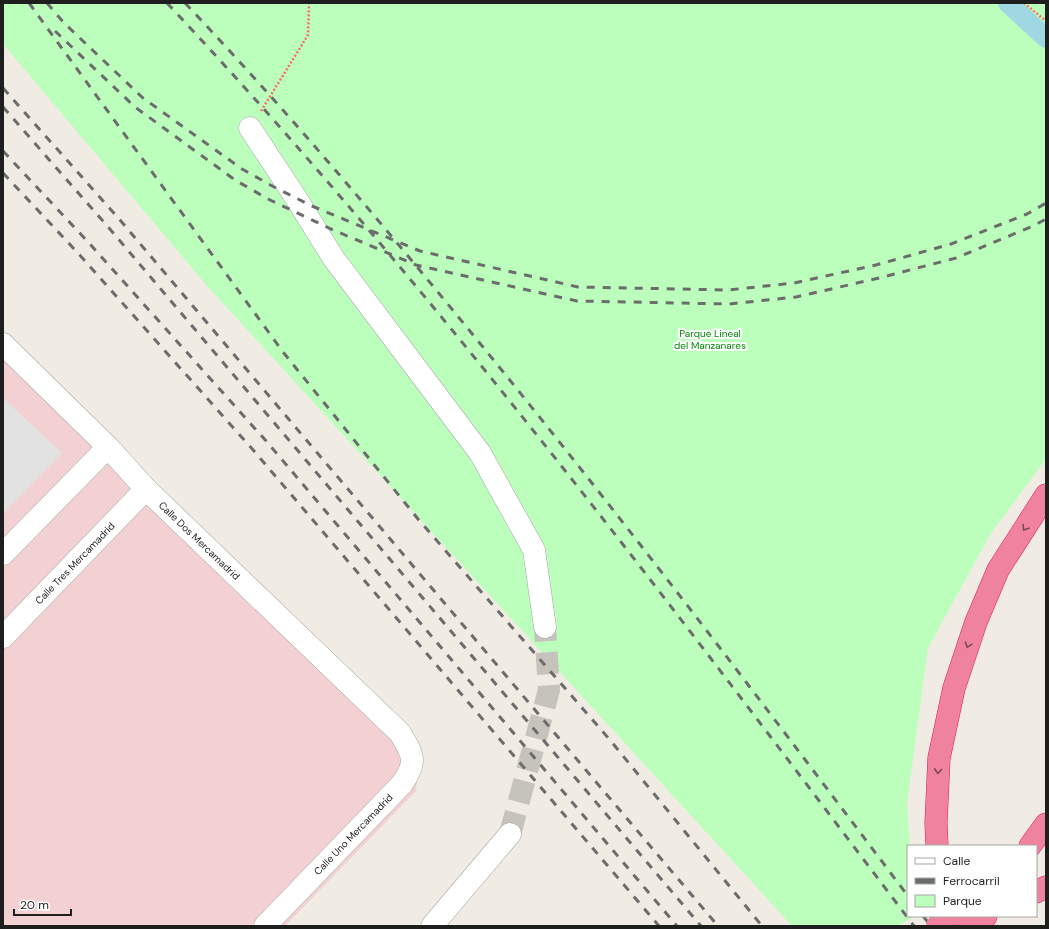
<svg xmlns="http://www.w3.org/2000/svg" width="1049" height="929" font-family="'DM Sans',sans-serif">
<rect width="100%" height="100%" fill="#f0ebe3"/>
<path fill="#f3d1d2" d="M 3,335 L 418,761 L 416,791 L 285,926 L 3,926 Z"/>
<path fill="#bcffbd" d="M 3,3 L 1046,3 L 1046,459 L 991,533 L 928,648 L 907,803 L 910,846 L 908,846 L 908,916 L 915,916 L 898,926 L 792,926 L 208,287 L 3,44 Z"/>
<path fill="#e2e2e2" d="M 3,398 L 62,453 L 3,514 Z"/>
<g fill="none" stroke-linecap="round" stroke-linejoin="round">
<path stroke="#9fd7e2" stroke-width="20" d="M 1008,3 L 1046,38"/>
<path stroke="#c6c2bc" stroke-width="22" stroke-dasharray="22 11" stroke-linecap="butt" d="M 510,834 L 549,690 L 545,627"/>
<g stroke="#a5a5a5" stroke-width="23">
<g id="minor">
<path d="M 250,128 L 296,198 L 334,259 L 480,453 L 534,550 L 545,627"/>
<path id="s1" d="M 3,344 L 108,447 L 146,489 L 400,733 C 413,755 418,761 402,784 L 265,926"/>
<path d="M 3,554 L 108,447"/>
<path id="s2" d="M 3,637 L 146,489"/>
<path d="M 432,926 L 510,834"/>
</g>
</g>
<g stroke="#ec136a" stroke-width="23">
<path id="highway" d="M 937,846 L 936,823 L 939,758 L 954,688 L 976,622 L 998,570 L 1046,495
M 1030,846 L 1046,824
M 1036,892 L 1046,887
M 966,926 L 986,916"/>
</g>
<path stroke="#ff6c66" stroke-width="2.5" stroke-dasharray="2 2" stroke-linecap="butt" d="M 1024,3 L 1046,21
M 261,111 L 308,35 L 309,3"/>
<use href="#minor" stroke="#fff" stroke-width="22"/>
<use href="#highway" stroke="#ef839e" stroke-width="22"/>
<path stroke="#6c6c6c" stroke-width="3" stroke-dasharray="8 8" stroke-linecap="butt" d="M 29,3 L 283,352 L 418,519 L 610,740 L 762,926
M 47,3 L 64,23 L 143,98 L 242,169 L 274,187 L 312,206 L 420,251 L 578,287 L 728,290 L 794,283 L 876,265 L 951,244 L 1027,214 L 1046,203
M 167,3 C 438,292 675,611 914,926
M 185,3 C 291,115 390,233 487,352 C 632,530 770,713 908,896
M 55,31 L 135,107 L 235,180 L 268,199 L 331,229 L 416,265 L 577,301 L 729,304 L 796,297 L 879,278 L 956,258 L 1033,226 L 1046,219
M 3,88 L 120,220 L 718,926
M 3,107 L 109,228 L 701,926
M 3,151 L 89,243 L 267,442 L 677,926
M 3,173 L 77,252 L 254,451 L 659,926
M 923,916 L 931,926"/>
<g stroke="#ec136a" stroke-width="23" stroke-linecap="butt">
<path id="highway-bridge" d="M 937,926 L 949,916"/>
</g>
<use href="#highway-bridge" stroke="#ef839e" stroke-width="22"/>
</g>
<defs><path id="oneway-chevron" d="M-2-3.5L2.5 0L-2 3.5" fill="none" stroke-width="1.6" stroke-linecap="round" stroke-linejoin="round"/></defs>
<g stroke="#7c4b58">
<use href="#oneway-chevron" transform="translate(1025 528) rotate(122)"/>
<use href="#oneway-chevron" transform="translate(968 645) rotate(108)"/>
<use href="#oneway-chevron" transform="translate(938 771) rotate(94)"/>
</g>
<g text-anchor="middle" stroke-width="4" stroke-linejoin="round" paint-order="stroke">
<g font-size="10" fill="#018804" stroke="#fff">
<text x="710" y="337">Parque Lineal<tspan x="710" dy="12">del Manzanares</tspan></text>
</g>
<g font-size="10" fill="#1e1e1e" stroke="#fff">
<text dy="4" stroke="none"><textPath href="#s1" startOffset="278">Calle Dos Mercamadrid</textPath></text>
<text dy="4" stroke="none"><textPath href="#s2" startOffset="103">Calle Tres Mercamadrid</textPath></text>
<text transform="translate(353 834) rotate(-46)" y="4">Calle Uno Mercamadrid</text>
</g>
</g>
<rect width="1049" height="929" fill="none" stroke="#1e1e1e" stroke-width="8"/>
<rect x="907" y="845" width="130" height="72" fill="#ffffff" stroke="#a5a5a5"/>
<rect x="915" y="858" width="20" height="6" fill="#ffffff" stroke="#a5a5a5"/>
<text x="943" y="865" font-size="12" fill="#1e1e1e">Calle</text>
<rect x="915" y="878" width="20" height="6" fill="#6c6c6c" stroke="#a5a5a5"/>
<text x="943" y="885" font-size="12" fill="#1e1e1e">Ferrocarril</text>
<rect x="915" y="895" width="20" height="12" fill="#bcffbd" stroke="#a5a5a5"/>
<text x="943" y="905" font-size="12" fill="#1e1e1e">Parque</text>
<path d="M14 909v6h57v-6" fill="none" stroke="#1e1e1e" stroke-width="2"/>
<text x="20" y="909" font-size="12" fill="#1e1e1e" stroke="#ffffff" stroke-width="3" paint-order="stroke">20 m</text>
</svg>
